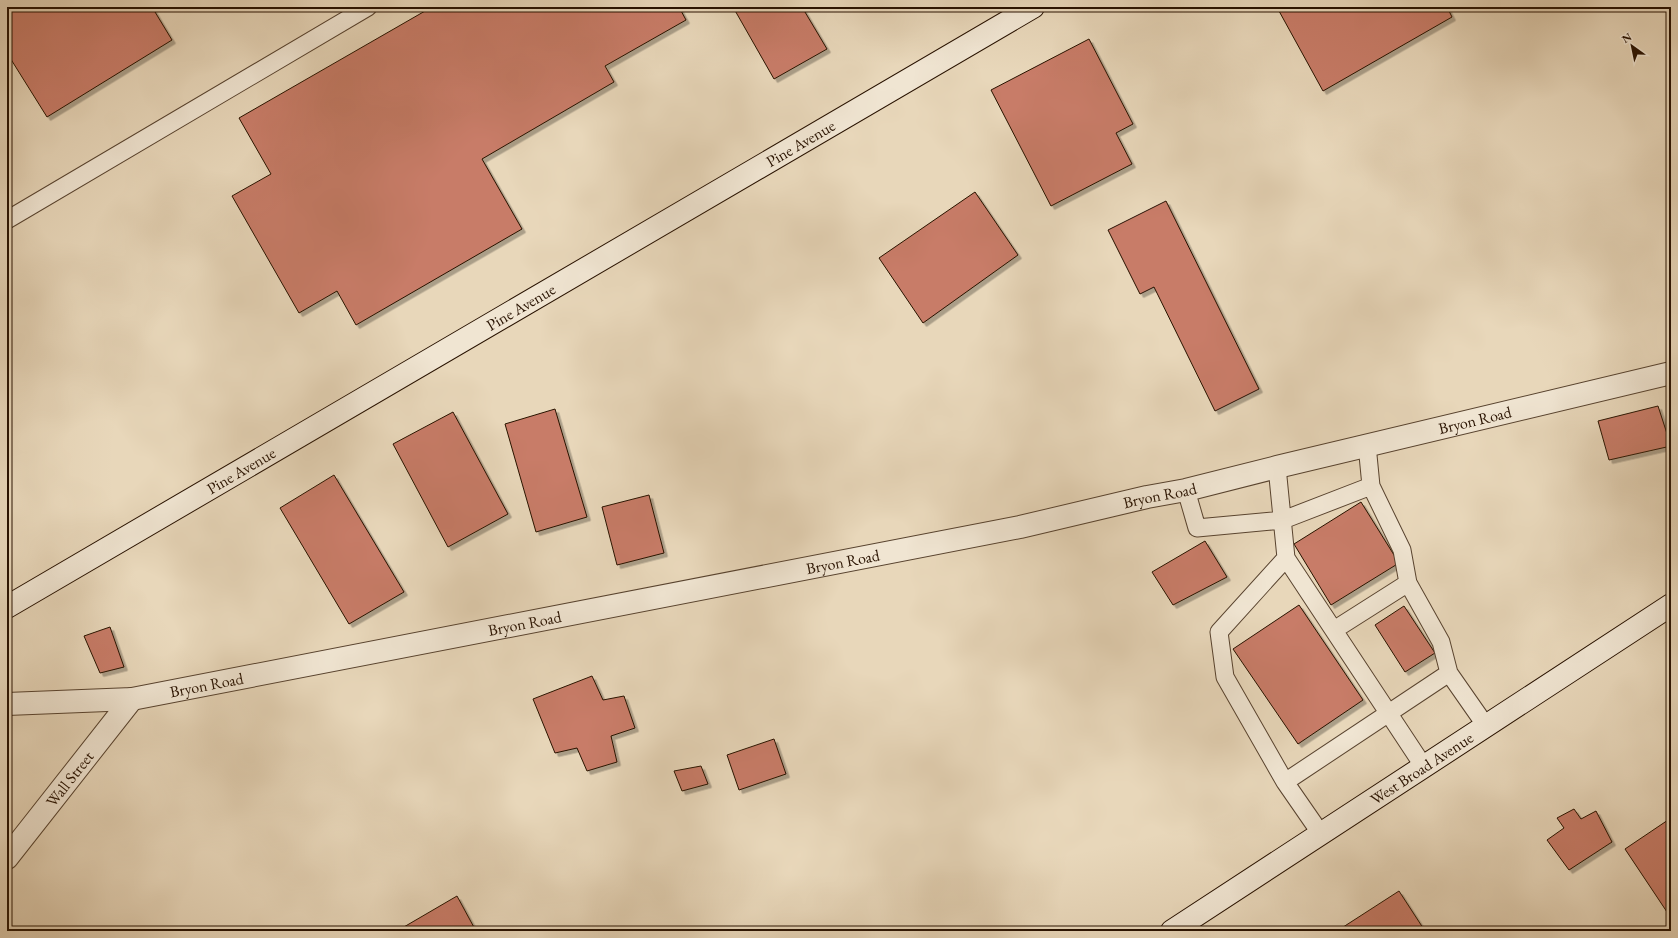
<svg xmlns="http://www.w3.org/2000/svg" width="1678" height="938" font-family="'EB Garamond',serif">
<defs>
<filter id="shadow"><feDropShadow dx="3.5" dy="3.5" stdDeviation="0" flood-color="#0004"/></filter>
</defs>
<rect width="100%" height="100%" fill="#e8d7ba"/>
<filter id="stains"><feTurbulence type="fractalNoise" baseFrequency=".005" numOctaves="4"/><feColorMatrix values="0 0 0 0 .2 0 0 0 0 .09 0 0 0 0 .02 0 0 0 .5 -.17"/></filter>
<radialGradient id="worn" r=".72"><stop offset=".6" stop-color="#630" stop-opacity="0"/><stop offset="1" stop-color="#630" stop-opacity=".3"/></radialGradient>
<path fill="#c87c67" stroke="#281201" filter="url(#shadow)" d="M 7,7 L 152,7 L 172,40 L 47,117 L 7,53 Z
M 432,7 L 679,7 L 686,20 L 605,66 L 614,82 L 482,159 L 522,229 L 356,325 L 337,291 L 299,313 L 232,196 L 271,174 L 239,118 Z
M 733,7 L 802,7 L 827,49 L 774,79 Z
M 1285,7 L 1447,7 L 1452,17 L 1323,91 L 1279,11 Z
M 1089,39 L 1133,124 L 1116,133 L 1132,164 L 1051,206 L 991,90 Z
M 975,192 L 1018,255 L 923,323 L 879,258 Z
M 1166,201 L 1259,389 L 1215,411 L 1154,287 L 1140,294 L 1108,230 Z
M 1658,406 L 1671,446 L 1609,460 L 1598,421 Z
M 555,409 L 587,517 L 536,532 L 505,424 Z
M 453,412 L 508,514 L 448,547 L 393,444 Z
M 334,475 L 404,592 L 349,624 L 280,508 Z
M 649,495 L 664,553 L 617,565 L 602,507 Z
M 1361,502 L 1399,563 L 1331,605 L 1294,544 Z
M 1205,541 L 1227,577 L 1173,605 L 1152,572 Z
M 1299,605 L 1363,700 L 1298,744 L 1233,649 Z
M 1404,606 L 1435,653 L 1405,672 L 1375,625 Z
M 110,627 L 124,667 L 100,673 L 84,636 Z
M 592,676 L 603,700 L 624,696 L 635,728 L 611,736 L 617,762 L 587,771 L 577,748 L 555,753 L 533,699 Z
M 774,739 L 786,774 L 739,790 L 727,755 Z
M 701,766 L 708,784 L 682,791 L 674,771 Z
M 1574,809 L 1581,819 L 1596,811 L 1612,842 L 1569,870 L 1547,840 L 1564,828 L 1557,818 Z
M 1671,818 L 1671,918 L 1625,849 Z
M 1399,891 L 1425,931 L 1337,931 Z
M 457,896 L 476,931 L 397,931 Z"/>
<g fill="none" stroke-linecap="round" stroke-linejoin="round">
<g stroke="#58432f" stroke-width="19">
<path id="lane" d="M 7,220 L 368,7
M 1367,445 L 1371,486 L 1402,550 L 1408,583 L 1441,642 L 1449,673 L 1486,726
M 1277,467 L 1286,558 L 1424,767
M 1186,490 L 1197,528 L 1283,520 L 1371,486
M 1286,558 L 1219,632 L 1225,677 L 1285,782 L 1321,834
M 1334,630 L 1408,583
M 1285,782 L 1449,673"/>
</g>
<g stroke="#58432f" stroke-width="24">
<g id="street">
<path id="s1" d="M 7,704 L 132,699 L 1020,527 L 1147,497 L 1186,490 L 1277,467 L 1671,373"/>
<path id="s2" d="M 7,858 L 132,699"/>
</g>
</g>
<g stroke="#281201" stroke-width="24">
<g id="secondary">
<path id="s3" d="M 7,607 L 1033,7"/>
<path id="s4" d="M 1172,931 L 1671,605"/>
</g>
</g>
<use href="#lane" stroke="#f0e5d2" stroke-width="17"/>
<use href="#street" stroke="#f0e5d2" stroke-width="22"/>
<use href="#secondary" stroke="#f0e5d2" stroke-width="22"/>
</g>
<g text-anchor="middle" stroke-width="4" stroke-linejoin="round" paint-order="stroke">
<g font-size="16" fill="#281201" stroke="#f0e5d2">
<text dy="6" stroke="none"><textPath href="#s3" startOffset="919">Pine Avenue</textPath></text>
<text dy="6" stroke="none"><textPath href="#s3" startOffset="595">Pine Avenue</textPath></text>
<text dy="6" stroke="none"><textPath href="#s1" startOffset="1497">Bryon Road</textPath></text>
<text dy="6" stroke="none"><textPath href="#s3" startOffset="271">Pine Avenue</textPath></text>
<text dy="6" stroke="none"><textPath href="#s1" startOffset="1173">Bryon Road</textPath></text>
<text dy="6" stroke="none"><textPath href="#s1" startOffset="849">Bryon Road</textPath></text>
<text dy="6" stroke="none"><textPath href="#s1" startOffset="525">Bryon Road</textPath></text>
<text dy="6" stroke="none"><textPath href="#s1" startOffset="201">Bryon Road</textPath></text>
<text dy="6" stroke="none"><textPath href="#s4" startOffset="298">West Broad Avenue</textPath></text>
<text dy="6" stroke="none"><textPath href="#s2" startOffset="101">Wall Street</textPath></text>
</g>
</g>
<rect width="1678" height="938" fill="none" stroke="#e8d7ba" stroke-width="24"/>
<rect x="8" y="8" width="1662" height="922" fill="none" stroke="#281201" stroke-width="2"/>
<rect x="12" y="12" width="1654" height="914" fill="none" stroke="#281201"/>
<g transform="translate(1632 46) rotate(327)" stroke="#f0e5d2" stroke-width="3" paint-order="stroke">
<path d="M0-3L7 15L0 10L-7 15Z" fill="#281201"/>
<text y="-6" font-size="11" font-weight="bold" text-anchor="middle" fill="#281201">N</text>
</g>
<rect width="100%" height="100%" filter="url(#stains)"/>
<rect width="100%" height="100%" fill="url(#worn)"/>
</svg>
